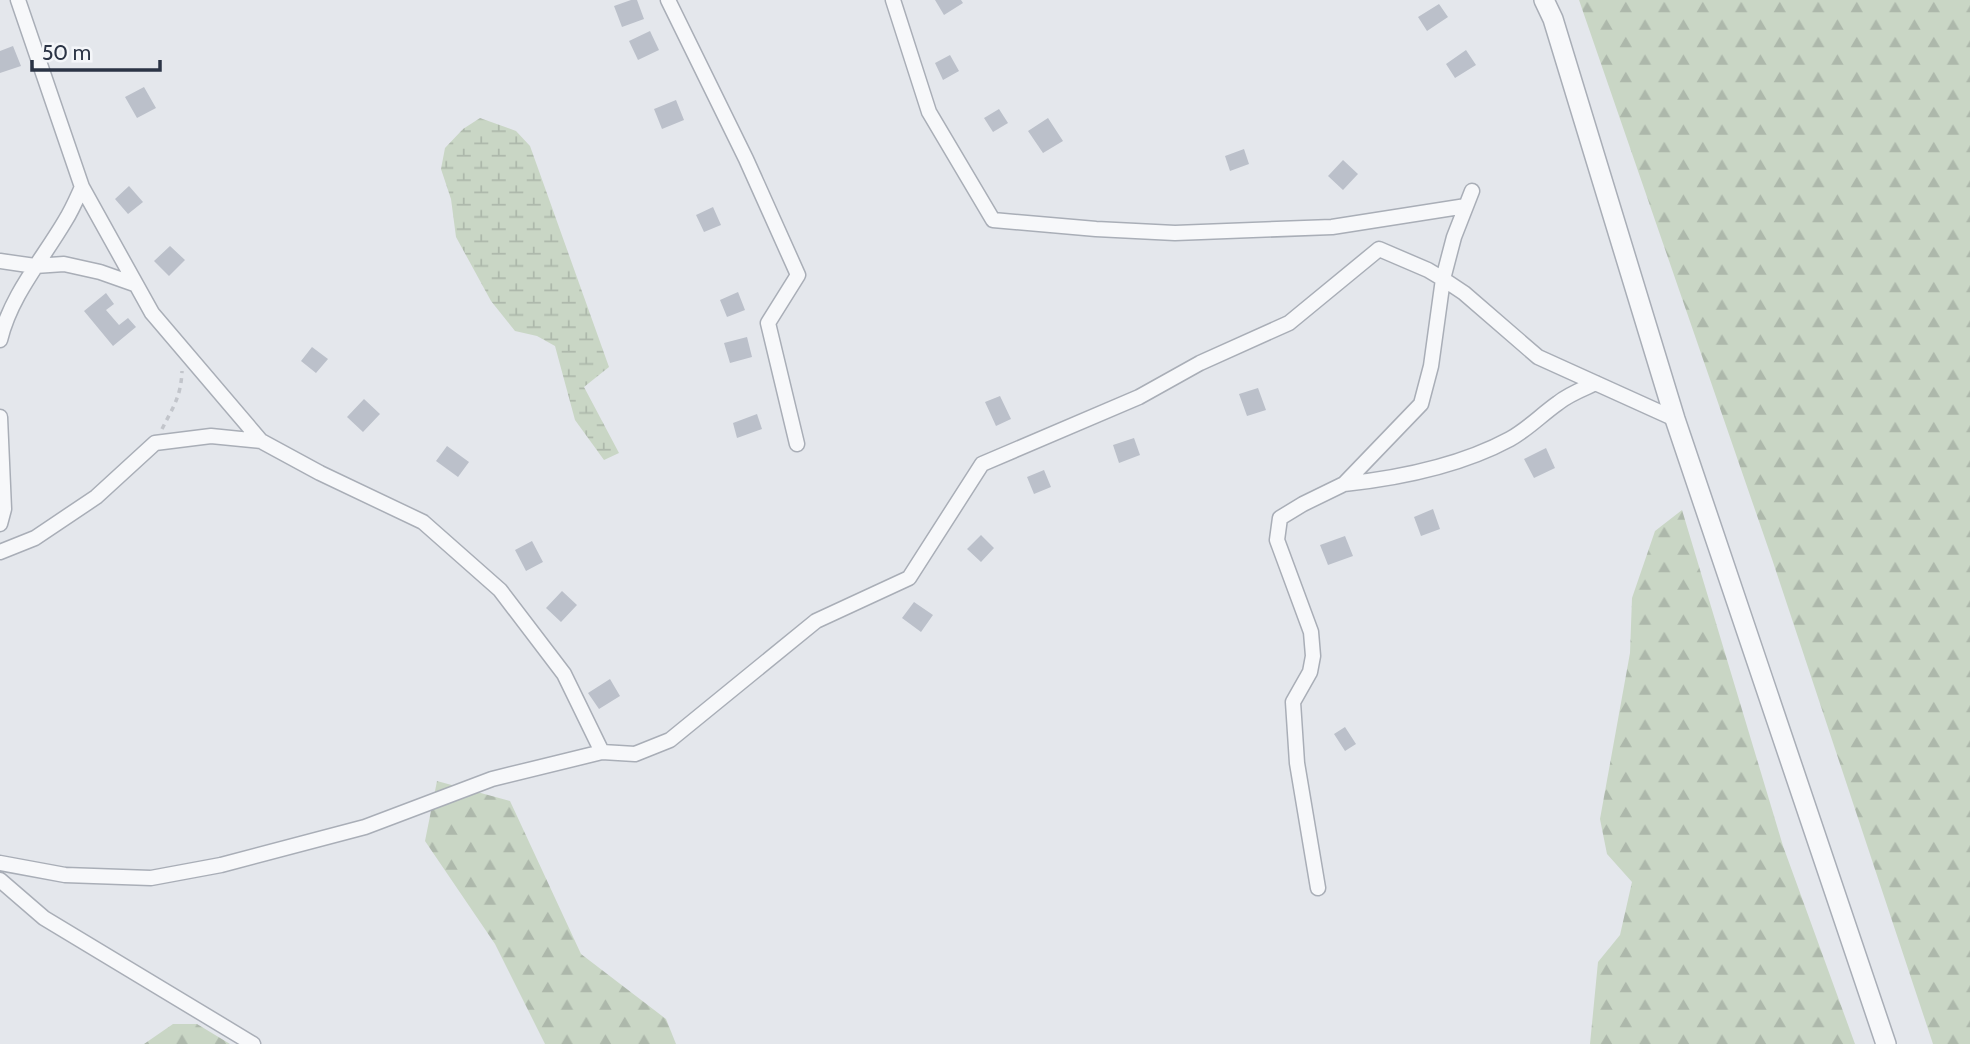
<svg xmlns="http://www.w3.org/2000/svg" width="1970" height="1044" font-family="Cabin,sans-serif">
<defs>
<pattern id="forest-firs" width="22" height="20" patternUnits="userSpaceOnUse" patternTransform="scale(1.75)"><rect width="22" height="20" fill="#c9d6c5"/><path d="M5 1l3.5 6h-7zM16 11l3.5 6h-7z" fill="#adb8ab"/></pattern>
<pattern id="wetland-marsh" width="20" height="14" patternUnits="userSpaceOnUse" patternTransform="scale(1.75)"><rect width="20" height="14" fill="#c9d6c5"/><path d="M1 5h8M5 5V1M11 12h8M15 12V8" fill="none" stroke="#adb8ab"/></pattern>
</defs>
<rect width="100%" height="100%" fill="#e4e7ec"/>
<path fill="url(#forest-firs)" d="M 1579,0 L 1970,0 L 1970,1044 L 1933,1044 L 1772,559 Z
M 1682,510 L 1783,846 L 1855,1044 L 1590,1044 L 1598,962 L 1620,935 L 1632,882 L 1607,854 L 1600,819 L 1630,653 L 1632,598 L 1655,531 Z
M 437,781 L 510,801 L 581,954 L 666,1019 L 676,1044 L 545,1044 L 495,944 L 425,841 Z
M 173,1024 L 197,1024 L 230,1044 L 144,1044 Z"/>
<path fill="url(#wetland-marsh)" d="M 480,118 L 516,131 L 530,146 L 609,367 L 584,387 L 619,453 L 604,460 L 575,420 L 555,346 L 537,336 L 515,331 L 491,301 L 456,237 L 451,199 L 441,169 L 445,148 L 463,129 Z"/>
<path fill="#bbc0ca" d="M 631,0 L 637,0 L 644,19 L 622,27 L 614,6 Z
M 935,0 L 961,0 L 963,3 L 944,15 Z
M 1439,4 L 1448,17 L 1427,31 L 1418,17 Z
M 650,31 L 659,50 L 638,60 L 629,41 Z
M 13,46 L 21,66 L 0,73 L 0,51 Z
M 1466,50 L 1476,65 L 1455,78 L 1446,64 Z
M 950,55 L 959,71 L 943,80 L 935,63 Z
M 144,87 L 156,108 L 137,118 L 125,97 Z
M 676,100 L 684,120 L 662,129 L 654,109 Z
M 999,109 L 1008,123 L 993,132 L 984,118 Z
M 1048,118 L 1063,141 L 1043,153 L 1028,131 Z
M 1244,149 L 1249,164 L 1230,171 L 1225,156 Z
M 1343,160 L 1358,174 L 1343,190 L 1328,176 Z
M 129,186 L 143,202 L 128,214 L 115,199 Z
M 713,207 L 721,225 L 704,232 L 696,215 Z
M 170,246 L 185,260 L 169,276 L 154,261 Z
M 738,292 L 745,310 L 727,317 L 720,300 Z
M 106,293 L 114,304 L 106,310 L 119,325 L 128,318 L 136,327 L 113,346 L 84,311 Z
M 747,337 L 752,357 L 730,363 L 724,343 Z
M 312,347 L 328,359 L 316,373 L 301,361 Z
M 1258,388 L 1266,410 L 1247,416 L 1239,394 Z
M 1000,396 L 1011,419 L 996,426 L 985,402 Z
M 364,399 L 380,414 L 363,432 L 347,417 Z
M 757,414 L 762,429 L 737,438 L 733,423 Z
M 1134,438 L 1140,455 L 1119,463 L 1113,445 Z
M 447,446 L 469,462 L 458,477 L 436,461 Z
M 1546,448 L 1555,468 L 1534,478 L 1524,459 Z
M 1044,470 L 1051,487 L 1034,494 L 1027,477 Z
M 1433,509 L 1440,529 L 1421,536 L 1414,517 Z
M 981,535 L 994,548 L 981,562 L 967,549 Z
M 1345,536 L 1353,556 L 1328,565 L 1320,545 Z
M 532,541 L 543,562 L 526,571 L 515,550 Z
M 562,591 L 577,605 L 561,622 L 546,608 Z
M 914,602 L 933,615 L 921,632 L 902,618 Z
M 610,679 L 620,696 L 599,709 L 588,693 Z
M 1345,727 L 1356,744 L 1345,751 L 1334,734 Z"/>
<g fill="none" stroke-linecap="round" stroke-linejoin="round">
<g stroke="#a9aeb7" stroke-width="17">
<path id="minor" d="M 18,0 L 82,187 L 152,313 L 261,441 L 320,473 L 423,522 L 500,590 L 564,674 L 602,752 L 635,754 L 670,740 L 816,621 L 909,578 L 982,464 L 1139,397 L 1200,363 L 1289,323 L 1379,249 L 1428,270 L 1443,279 L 1464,293 L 1538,357 L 1675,419
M 668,0 L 746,159 L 798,275 L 768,323 L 797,444
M 893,0 L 929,112 L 993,220 L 1096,229 L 1175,233 L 1332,227 L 1466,206
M 0,261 L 35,266 L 64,264 L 100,272 L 134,284
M 0,340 C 11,295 42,260 65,221 C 72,210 77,198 82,187
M 0,417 L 4,509 L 0,524
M 1344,484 C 1400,478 1460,466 1510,439 C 1528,429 1541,415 1558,403 C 1569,394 1583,389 1596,383
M 0,552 L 35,538 L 96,497 L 155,443 L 211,436 L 261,441
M 0,863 L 65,875 L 151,878 L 221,865 L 365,827 L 492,779 L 602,752
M 0,880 L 44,918 L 253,1044
M 1318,888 L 1297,763 L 1293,702 L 1310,672 L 1313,656 L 1311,632 L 1277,540 L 1280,518 L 1303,504 L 1344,484 L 1421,404 L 1431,366 L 1443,279 L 1454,237 L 1472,191"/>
</g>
<g stroke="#a9aeb7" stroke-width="22">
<path id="tertiary" d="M 1544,0 L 1553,19 L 1675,419 L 1886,1044"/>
</g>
<path stroke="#c2c5cb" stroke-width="3.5" stroke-dasharray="5 5" stroke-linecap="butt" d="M 162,429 C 173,407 181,397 182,371"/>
<use href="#minor" stroke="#f7f8fa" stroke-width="14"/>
<use href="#tertiary" stroke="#f7f8fa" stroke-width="19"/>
</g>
<path d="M32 60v10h128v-10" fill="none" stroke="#2b3445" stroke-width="3.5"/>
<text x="42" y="60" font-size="21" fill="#2b3445" stroke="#f4f6f9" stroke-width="5" paint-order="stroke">50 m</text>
</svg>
